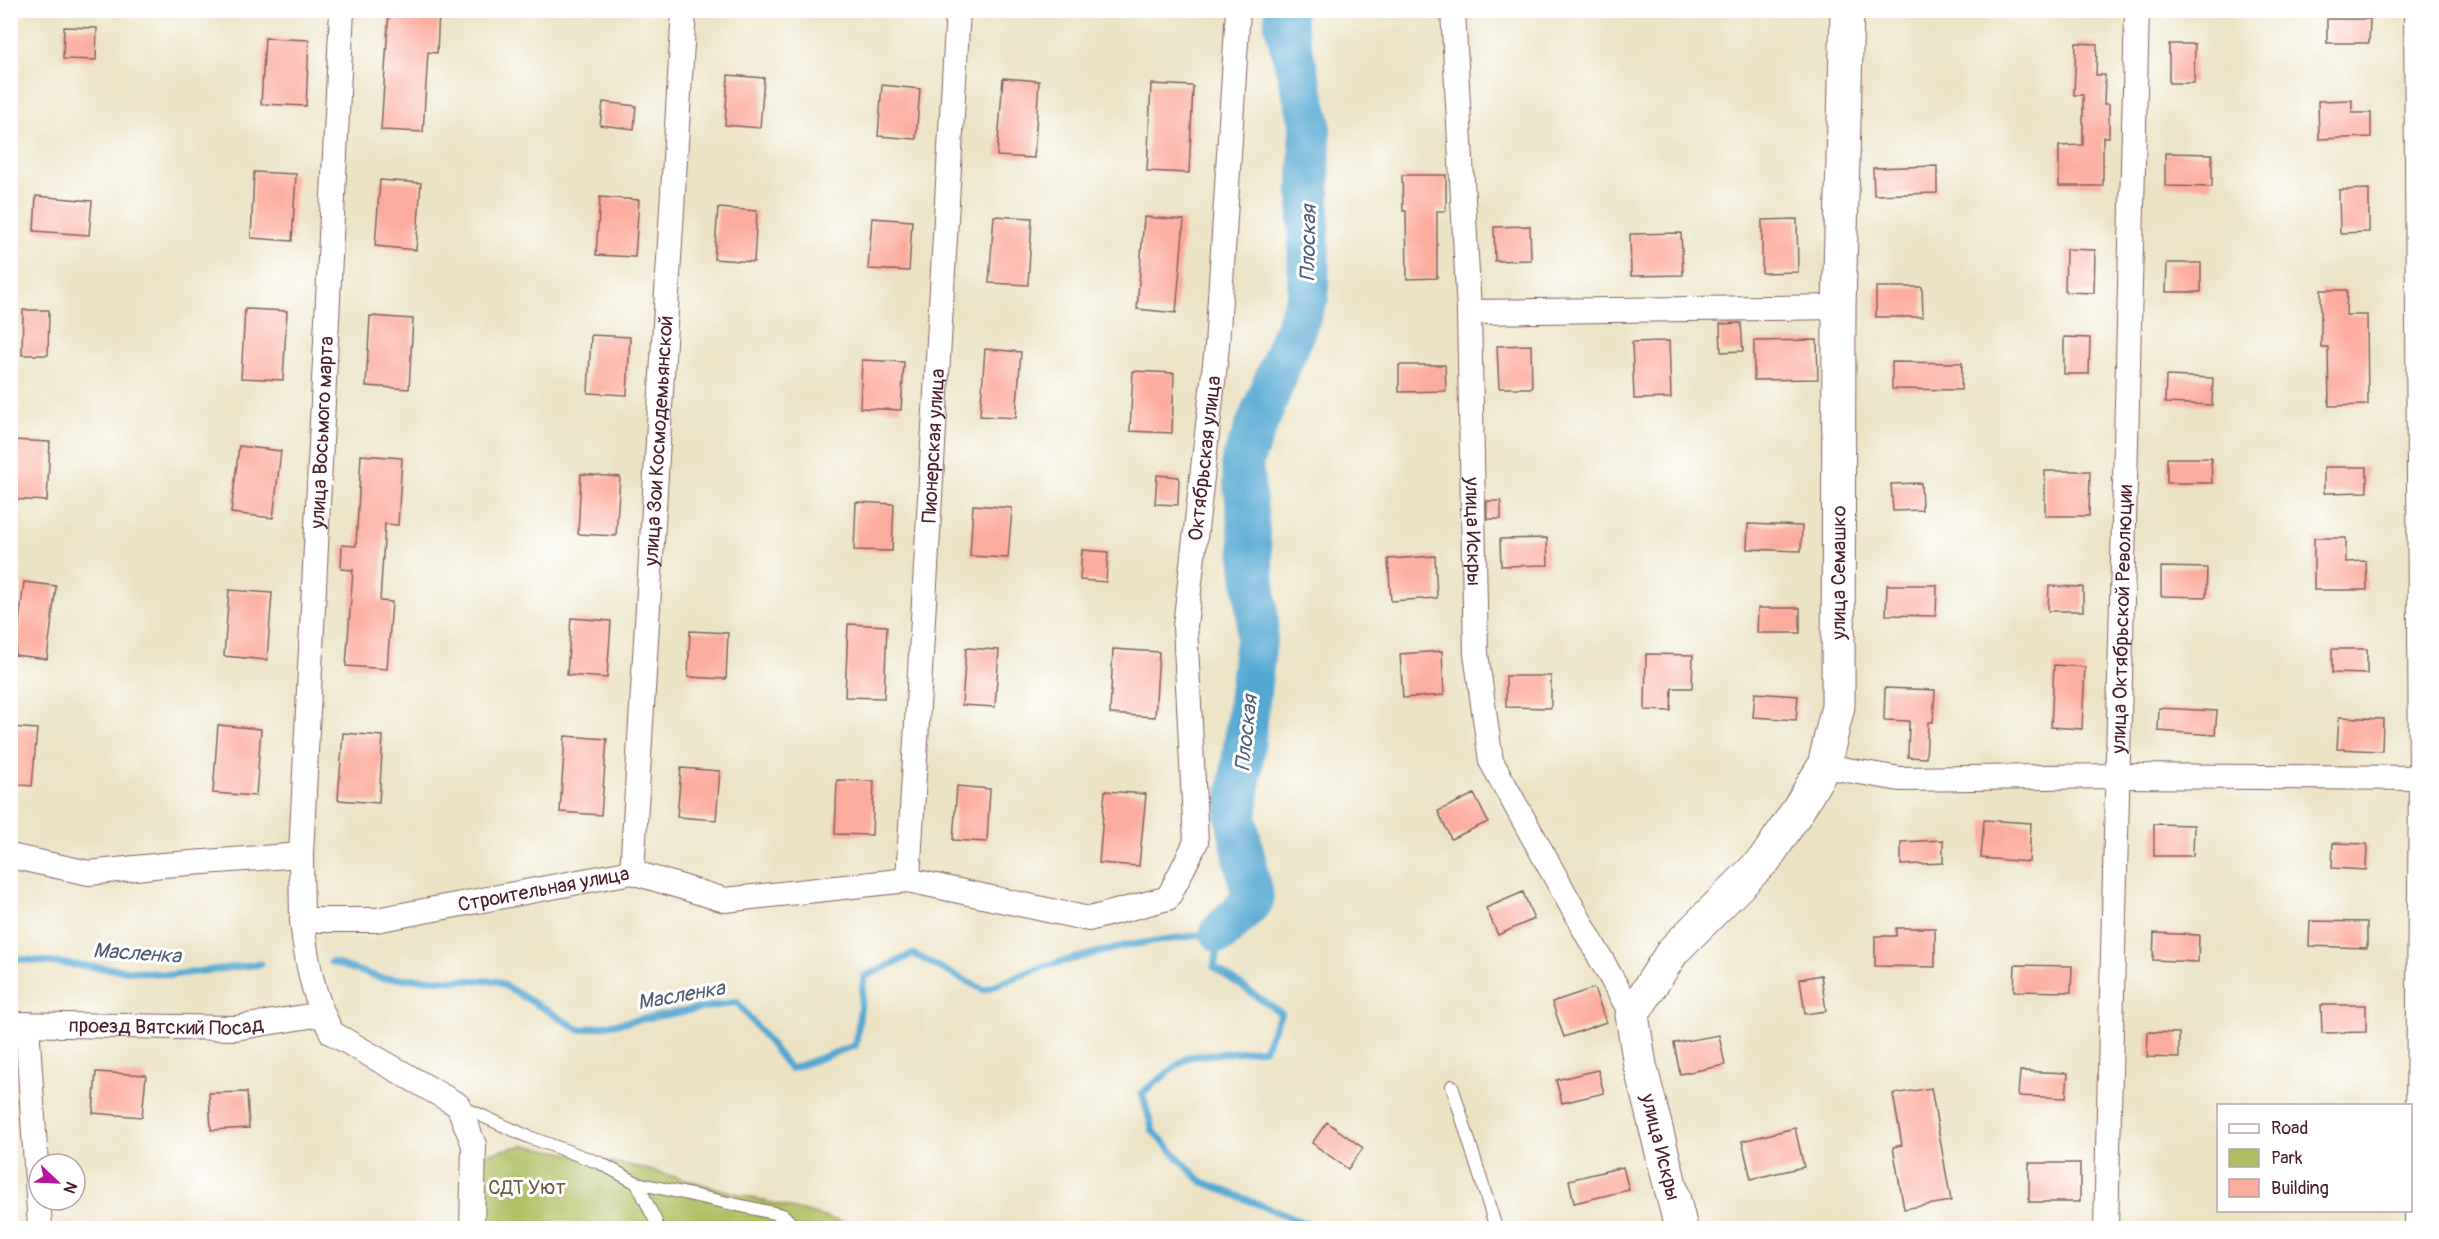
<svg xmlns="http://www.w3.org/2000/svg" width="2439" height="1239" font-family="Pangolin,sans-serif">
<rect width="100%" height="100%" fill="#fff"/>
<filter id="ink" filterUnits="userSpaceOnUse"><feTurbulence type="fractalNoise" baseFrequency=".0167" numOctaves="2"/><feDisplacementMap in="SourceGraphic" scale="12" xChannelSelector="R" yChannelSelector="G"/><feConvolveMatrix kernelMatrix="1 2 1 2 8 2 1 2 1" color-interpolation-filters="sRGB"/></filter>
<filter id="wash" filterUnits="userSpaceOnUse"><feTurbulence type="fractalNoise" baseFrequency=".008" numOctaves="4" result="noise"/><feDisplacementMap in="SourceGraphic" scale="24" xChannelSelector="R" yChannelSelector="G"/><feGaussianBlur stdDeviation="1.35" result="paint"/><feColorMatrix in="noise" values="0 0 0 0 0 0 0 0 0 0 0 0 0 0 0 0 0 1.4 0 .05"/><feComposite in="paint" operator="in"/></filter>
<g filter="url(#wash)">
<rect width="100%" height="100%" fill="#ece3c4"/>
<path fill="#aebe61" stroke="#7c6e46" stroke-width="1.5" d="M 524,1145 L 638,1167 L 865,1228 L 477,1228 L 481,1155 Z"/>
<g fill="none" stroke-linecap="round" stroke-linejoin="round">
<path stroke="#55a8d1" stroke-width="7" d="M 10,958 L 171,975 L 261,964
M 331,962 L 381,978 L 497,981 L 580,1030 L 737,1002 L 790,1069 L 856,1045 L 864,977 L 913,954 L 984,990 L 1041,967 L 1128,945 L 1221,932 L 1214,967 L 1281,1013 L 1264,1049 L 1188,1057 L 1142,1093 L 1153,1131 L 1201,1181 L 1317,1228"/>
<path stroke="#55a8d1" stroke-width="42" d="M 1221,932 L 1253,900 L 1236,818 L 1258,622 L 1242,462 L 1308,296 L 1310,121 L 1285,24 L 1285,10"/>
</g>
<g id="blocks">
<path fill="#fbac9c" d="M 389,10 L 439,10 L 437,53 L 428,52 L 423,132 L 381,130 Z
M 2327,19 L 2370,19 L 2369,43 L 2327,43 Z
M 64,27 L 97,28 L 96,60 L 63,59 Z
M 265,38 L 309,40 L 306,106 L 261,104 Z
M 2076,43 L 2097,44 L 2096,75 L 2105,75 L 2104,104 L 2109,104 L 2109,137 L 2103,137 L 2103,186 L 2059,186 L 2059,146 L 2083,145 L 2083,95 L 2074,95 Z
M 2169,44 L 2195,44 L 2194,83 L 2169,83 Z
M 728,75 L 764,78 L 760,128 L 725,125 Z
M 1003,78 L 1039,81 L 1034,158 L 997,156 Z
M 1151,84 L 1193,86 L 1189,173 L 1147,171 Z
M 882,85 L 920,89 L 916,139 L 878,136 Z
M 2352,100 L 2352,113 L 2371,113 L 2371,137 L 2319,139 L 2318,101 Z
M 603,102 L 636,106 L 634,129 L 600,125 Z
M 2165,153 L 2212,154 L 2212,187 L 2165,186 Z
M 1937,166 L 1937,193 L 1874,195 L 1873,168 Z
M 254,172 L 296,174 L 292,241 L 251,238 Z
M 1402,175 L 1446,175 L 1446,211 L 1437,211 L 1437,278 L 1407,279 L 1406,211 L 1403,211 Z
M 380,180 L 421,183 L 416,250 L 375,246 Z
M 2369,189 L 2369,232 L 2340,233 L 2339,190 Z
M 36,196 L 92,201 L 89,235 L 34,231 Z
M 600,197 L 639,200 L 635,257 L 596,255 Z
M 718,208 L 757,211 L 754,262 L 714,259 Z
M 994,216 L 1032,218 L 1028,285 L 989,283 Z
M 1144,217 L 1184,220 L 1176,313 L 1137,309 Z
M 872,218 L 912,221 L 909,271 L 868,269 Z
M 1797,219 L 1798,272 L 1762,273 L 1762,220 Z
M 1530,226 L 1531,260 L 1495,261 L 1494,227 Z
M 1681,233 L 1683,275 L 1631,276 L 1630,234 Z
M 2066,249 L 2095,250 L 2094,293 L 2065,292 Z
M 2167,263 L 2201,263 L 2201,292 L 2166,292 Z
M 1876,287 L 1922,287 L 1923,317 L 1876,317 Z
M 2321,290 L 2347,290 L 2346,315 L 2367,315 L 2368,405 L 2329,406 L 2328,347 L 2321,347 Z
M 245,309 L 287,311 L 283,380 L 241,378 Z
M 23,310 L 49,310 L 48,355 L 22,355 Z
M 370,316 L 413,319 L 409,389 L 366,386 Z
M 1741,323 L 1743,351 L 1721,352 L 1720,324 Z
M 591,335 L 630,337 L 627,395 L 588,393 Z
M 2064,337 L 2090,338 L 2089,374 L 2064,374 Z
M 1817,340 L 1818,379 L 1754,380 L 1754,341 Z
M 1669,341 L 1671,398 L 1634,399 L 1632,342 Z
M 1531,345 L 1532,388 L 1499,388 L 1497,346 Z
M 985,349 L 1021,352 L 1016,418 L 980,416 Z
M 862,360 L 904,362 L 901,410 L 860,408 Z
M 1892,362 L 1962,363 L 1961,390 L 1892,389 Z
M 1399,365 L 1445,365 L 1446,391 L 1399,392 Z
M 1133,371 L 1174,373 L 1172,433 L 1130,431 Z
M 2166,376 L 2213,378 L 2212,405 L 2165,403 Z
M 13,440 L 50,442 L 47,501 L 10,499 Z
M 239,446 L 281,451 L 273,518 L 231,513 Z
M 361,455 L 402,458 L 398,525 L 385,524 L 380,601 L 392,602 L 387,669 L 346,666 L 353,570 L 341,569 L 342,545 L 356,546 Z
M 2167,458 L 2211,458 L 2212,483 L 2167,483 Z
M 2324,467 L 2367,467 L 2367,492 L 2324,493 Z
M 2045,471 L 2090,471 L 2089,516 L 2045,516 Z
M 581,474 L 620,477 L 616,536 L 578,534 Z
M 1157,475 L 1179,477 L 1178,505 L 1155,504 Z
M 1921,483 L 1922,510 L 1893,511 L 1891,484 Z
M 1487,501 L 1501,501 L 1501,519 L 1487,519 Z
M 856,502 L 894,504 L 892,551 L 854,550 Z
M 973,505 L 1012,508 L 1008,558 L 970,556 Z
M 1748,524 L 1802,526 L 1801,551 L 1747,549 Z
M 1547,538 L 1548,565 L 1501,566 L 1500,539 Z
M 2314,538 L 2346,538 L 2346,562 L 2366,561 L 2367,590 L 2314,590 Z
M 1082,550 L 1108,552 L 1106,582 L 1080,580 Z
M 1435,556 L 1437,598 L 1391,601 L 1388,559 Z
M 2161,567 L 2207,568 L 2206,597 L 2161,596 Z
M 24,582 L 56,586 L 47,659 L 15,655 Z
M 1887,585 L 1937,585 L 1936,616 L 1886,615 Z
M 2049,586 L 2083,587 L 2083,611 L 2048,611 Z
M 229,590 L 272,593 L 267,660 L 224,656 Z
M 1758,608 L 1800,608 L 1800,633 L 1757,633 Z
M 571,618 L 611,621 L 607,678 L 567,675 Z
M 848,624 L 887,626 L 884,698 L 845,697 Z
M 690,631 L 728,633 L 726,679 L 688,677 Z
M 966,648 L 999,650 L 995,707 L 962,705 Z
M 1113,649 L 1159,652 L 1155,717 L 1110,714 Z
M 2332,649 L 2367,649 L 2367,674 L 2332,673 Z
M 1442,651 L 1444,695 L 1403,698 L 1400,654 Z
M 1646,654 L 1693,655 L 1692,688 L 1672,688 L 1671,711 L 1645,710 Z
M 2054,665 L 2085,667 L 2082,729 L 2051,727 Z
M 1506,676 L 1551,676 L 1551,708 L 1506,707 Z
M 1885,688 L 1935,690 L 1933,722 L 1928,722 L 1926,758 L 1908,757 L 1909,721 L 1884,720 Z
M 1755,693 L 1798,696 L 1796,720 L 1753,717 Z
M 2159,708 L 2217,711 L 2215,735 L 2158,731 Z
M 2339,717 L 2383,719 L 2382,751 L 2337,749 Z
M 218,725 L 261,729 L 256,796 L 213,793 Z
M 10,727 L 37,729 L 32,786 L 10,784 Z
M 343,733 L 383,736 L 379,803 L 338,800 Z
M 565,736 L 607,739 L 601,815 L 560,812 Z
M 681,768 L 720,771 L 716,820 L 677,817 Z
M 837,780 L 874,781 L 872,835 L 835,834 Z
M 957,786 L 990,789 L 987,842 L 953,840 Z
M 1105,791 L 1146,794 L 1139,866 L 1099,863 Z
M 1474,794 L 1488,822 L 1451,839 L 1438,811 Z
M 1984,820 L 2031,823 L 2029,862 L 1981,858 Z
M 2154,824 L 2194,825 L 2193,856 L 2154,856 Z
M 1943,840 L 1943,863 L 1901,865 L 1901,842 Z
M 2333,843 L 2367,844 L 2366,870 L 2332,868 Z
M 1523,892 L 1534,919 L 1498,935 L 1486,908 Z
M 2310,921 L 2367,922 L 2367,948 L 2309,946 Z
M 1896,928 L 1935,928 L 1935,967 L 1875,966 L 1875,936 L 1896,936 Z
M 2154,933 L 2199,935 L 2198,962 L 2153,960 Z
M 2015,965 L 2072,966 L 2071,992 L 2014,991 Z
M 1821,975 L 1826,1011 L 1805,1014 L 1800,979 Z
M 1594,988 L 1606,1022 L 1564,1037 L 1552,1002 Z
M 2321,1005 L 2366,1005 L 2366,1032 L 2322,1033 Z
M 2148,1032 L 2179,1033 L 2179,1058 L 2147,1057 Z
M 1719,1035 L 1725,1065 L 1680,1074 L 1674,1043 Z
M 1598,1070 L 1604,1093 L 1562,1103 L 1556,1080 Z
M 2020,1071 L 2068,1073 L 2066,1098 L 2018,1096 Z
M 96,1072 L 146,1075 L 142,1117 L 93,1113 Z
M 1931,1088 L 1951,1201 L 1904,1209 L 1893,1147 L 1902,1145 L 1893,1094 Z
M 247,1092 L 249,1128 L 211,1130 L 209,1093 Z
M 1327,1122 L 1363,1148 L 1348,1169 L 1312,1143 Z
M 1795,1128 L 1804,1167 L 1751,1179 L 1742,1141 Z
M 2029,1163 L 2080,1163 L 2080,1202 L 2029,1202 Z
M 1623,1167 L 1629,1190 L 1574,1203 L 1569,1180 Z"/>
</g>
</g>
<g filter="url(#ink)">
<use href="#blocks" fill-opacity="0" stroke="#836461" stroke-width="1.5"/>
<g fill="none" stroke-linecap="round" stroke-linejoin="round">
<g stroke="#836461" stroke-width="14">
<path id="service" d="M 1452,1086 L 1496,1228
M 458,1105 L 529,1137 L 600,1163 L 637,1183 L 656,1222 L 656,1228
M 637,1183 L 783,1215 L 796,1228"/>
</g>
<g stroke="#836461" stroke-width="26">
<g id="minor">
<path id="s1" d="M 1453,10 L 1469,312 L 1476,654 L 1491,761 L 1632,1015"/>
<path d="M 2416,10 L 2421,779 L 2417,1228"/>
<path d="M 1469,312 L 1839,307"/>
<path d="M 1824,766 L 1900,779 L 2116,776 L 2428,778"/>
<path id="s2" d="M 301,855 L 342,10"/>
<path id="s3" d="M 10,856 L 89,873 L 163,865 L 301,855 L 302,920 L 376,920 L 632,872 L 725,900 L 908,880 L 1089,919 L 1168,898 L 1196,842 L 1185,626 L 1217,346 L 1238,10"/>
<path id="s4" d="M 632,872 L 684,10"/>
<path id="s5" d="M 908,880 L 958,10"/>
<path d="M 302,920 C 306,959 313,998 332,1033 L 458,1105 L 474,1145 L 472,1228"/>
<path id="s6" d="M 10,1024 L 235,1028 L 322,1014"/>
<path d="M 27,1024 L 40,1228"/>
<path id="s7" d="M 2106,1228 L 2137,10"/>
</g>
</g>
<g stroke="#836461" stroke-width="35">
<g id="secondary">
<path id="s8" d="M 1681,1228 L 1640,1065 L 1632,1015 L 1673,951 L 1766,858 L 1796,813 L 1824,766 L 1838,706 L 1839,307 L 1847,10"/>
</g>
</g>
<use href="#service" stroke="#fff" stroke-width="12"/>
<use href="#minor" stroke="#fff" stroke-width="24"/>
<use href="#secondary" stroke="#fff" stroke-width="33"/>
</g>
</g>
<g text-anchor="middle" stroke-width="6" stroke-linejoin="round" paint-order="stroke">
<g font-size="20" fill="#4a1f2b" stroke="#fff">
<text dy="7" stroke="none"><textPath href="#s2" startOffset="423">улица Восьмого марта</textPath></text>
<text dy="7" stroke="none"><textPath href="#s4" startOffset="432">улица Зои Космодемьянской</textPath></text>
<text dy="7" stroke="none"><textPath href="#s5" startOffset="435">Пионерская улица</textPath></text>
<text dy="7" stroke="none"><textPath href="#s3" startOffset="1689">Октябрьская улица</textPath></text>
<text dy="7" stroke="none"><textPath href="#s1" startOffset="522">улица Искры</textPath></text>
<text dy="7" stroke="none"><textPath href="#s8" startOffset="730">улица Семашко</textPath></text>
<text dy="7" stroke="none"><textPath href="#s7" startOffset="609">улица Октябрьской Революции</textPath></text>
<text dy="7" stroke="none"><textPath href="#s3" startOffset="603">Строительная улица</textPath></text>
<text dy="7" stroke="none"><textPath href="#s6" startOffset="156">проезд Вятский Посад</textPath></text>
<text transform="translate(1661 1147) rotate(76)" y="7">улица Искры</text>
</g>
<g font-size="20" fill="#6d573e" stroke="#fff">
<text x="527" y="1194">СДТ Уют</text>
</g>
<g font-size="21" font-style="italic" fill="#4f5d76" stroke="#fff">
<text transform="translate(1308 243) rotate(-89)" y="7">Плоская</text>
<text transform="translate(1246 733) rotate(-84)" y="7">Плоская</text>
<text transform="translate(137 953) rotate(4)" y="7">Масленка</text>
<text transform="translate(681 995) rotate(-10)" y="7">Масленка</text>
</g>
</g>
<rect width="2439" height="1239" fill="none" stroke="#fff" stroke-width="36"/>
<rect x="2217" y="1104" width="195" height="108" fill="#ffffff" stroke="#b7a5aa" stroke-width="1.5"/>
<rect x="2229" y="1124" width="30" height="9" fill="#ffffff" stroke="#b7a5aa" stroke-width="1.5"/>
<text x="2271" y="1134" font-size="18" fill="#4a1f2b">Road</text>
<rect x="2229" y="1149" width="30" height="18" fill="#aebe61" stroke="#b7a5aa" stroke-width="1.5"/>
<text x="2271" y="1164" font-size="18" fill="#4a1f2b">Park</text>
<rect x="2229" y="1179" width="30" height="18" fill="#fbac9c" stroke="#b7a5aa" stroke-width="1.5"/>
<text x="2271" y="1194" font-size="18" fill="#4a1f2b">Building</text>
<g transform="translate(57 1182) rotate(113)"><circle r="28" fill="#ffffff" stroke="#b7a5aa" stroke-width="1.5"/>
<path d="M0-4.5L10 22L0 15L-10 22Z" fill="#b5179e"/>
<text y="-9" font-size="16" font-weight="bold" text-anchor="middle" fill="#4a1f2b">N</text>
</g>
</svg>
